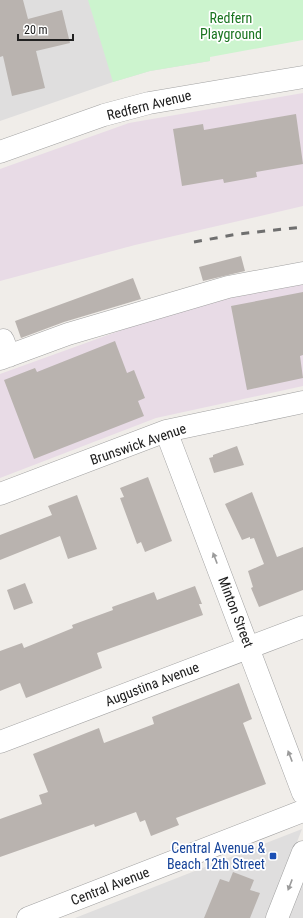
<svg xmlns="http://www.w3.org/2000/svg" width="303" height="918" font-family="'Roboto Condensed',sans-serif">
<rect width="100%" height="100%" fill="#f0ede9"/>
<path fill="#dfdede" d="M 0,0 L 199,0 L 210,61 L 150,71 L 113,82 L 0,121 Z
M 302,829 L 268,918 L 75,918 Z
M 303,875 L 303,918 L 286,918 Z"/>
<path fill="#e8dbe6" d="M 303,93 L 303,206 L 135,245 L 0,281 L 0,169 L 129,123 Z
M 303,283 L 303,386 L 156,418 L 0,478 L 0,374 L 144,322 L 252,292 Z"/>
<path fill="#ccf4ce" d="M 88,0 L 303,0 L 303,40 L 210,57 L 210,61 L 150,71 L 113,82 Z"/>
<path fill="#b9b3af" d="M 0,0 L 23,0 L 28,19 L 62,10 L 70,43 L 36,51 L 45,88 L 12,96 L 3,56 L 0,57 Z
M 296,114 L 303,164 L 256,172 L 257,177 L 224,183 L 223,179 L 182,186 L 173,129 L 203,124 L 204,130 Z
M 241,256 L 245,271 L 203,281 L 199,267 Z
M 133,278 L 141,299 L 64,322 L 21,338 L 15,321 Z
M 303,292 L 303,355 L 300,356 L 303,378 L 247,390 L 231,306 Z
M 115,341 L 127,373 L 134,370 L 145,398 L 138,401 L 144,416 L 34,459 L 4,380 L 35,368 L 37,372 Z
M 237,446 L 244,465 L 214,473 L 209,458 L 213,457 L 213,455 Z
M 148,477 L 172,541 L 145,552 L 141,542 L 137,544 L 120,498 L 124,497 L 120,488 Z
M 252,492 L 277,557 L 303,547 L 303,590 L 259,607 L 251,588 L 253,587 L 248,571 L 264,564 L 254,538 L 250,539 L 250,537 L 242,540 L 225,504 Z
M 77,495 L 97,549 L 68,559 L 60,536 L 0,560 L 0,535 L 52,515 L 48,506 Z
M 25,583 L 33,603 L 14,610 L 7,590 Z
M 195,586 L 202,604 L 199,604 L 203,615 L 97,653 L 102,668 L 26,698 L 20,683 L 0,691 L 0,651 L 22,643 L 24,648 L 73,628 L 72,625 L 113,610 L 112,607 L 154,592 L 157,600 Z
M 239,683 L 252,719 L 243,723 L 266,784 L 176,818 L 179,825 L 151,836 L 145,820 L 140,822 L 136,812 L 95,827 L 94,824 L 0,857 L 0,819 L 42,804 L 39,795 L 48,792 L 33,754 L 99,728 L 104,743 L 154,724 L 152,717 Z
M 233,872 L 254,880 L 250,890 L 260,893 L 250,918 L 204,918 L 220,879 L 229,882 Z"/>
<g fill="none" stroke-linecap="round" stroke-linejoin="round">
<g stroke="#a2a2a2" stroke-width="23">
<path id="minor" d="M 0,152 L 104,115 L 149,103 L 303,77
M 0,341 L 3,340 L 9,356
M 0,359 L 68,334 L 228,287 L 303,273
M 166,431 L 303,793
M 0,494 L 166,431 L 303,402
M 0,742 L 303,627
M 28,918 L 303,811
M 277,918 L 303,852"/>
</g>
<use href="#minor" stroke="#fff" stroke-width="22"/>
<path stroke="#6f6f6f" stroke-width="3" stroke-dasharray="8 8" stroke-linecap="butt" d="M 194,242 L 238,234 L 303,227"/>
</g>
<defs><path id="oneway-solid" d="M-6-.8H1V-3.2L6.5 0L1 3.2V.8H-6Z"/></defs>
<g fill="#9b9b9b">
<use href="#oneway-solid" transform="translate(215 558) rotate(-111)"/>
<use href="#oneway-solid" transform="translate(290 756) rotate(-111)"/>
<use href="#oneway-solid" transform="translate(290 885) rotate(111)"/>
</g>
<rect fill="#1a4fb4" stroke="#fff" stroke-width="1.5" x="269" y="852" width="8" height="8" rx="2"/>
<g text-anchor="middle" stroke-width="3.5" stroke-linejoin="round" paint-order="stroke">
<g font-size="14" fill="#1a7420" stroke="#fff">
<text x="231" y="23">Redfern<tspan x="231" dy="16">Playground</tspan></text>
</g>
<g font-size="14" fill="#212121" stroke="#fff">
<text transform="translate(149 105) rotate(-14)" y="5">Redfern Avenue</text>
<text transform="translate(138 444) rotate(-19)" y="5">Brunswick Avenue</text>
<text transform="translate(236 612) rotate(69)" y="5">Minton Street</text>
<text transform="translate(152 684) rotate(-21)" y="5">Augustina Avenue</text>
<text transform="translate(110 886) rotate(-21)" y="5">Central Avenue</text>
</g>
<g font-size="14" fill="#164399" stroke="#fff" text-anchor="end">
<text x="265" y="853">Central Avenue &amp;<tspan x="265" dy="16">Beach 12th Street</tspan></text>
</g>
</g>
<path d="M18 34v6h55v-6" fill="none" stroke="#212121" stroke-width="2"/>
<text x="24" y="34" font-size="12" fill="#212121" stroke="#ffffff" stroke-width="3" paint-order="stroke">20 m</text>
</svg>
